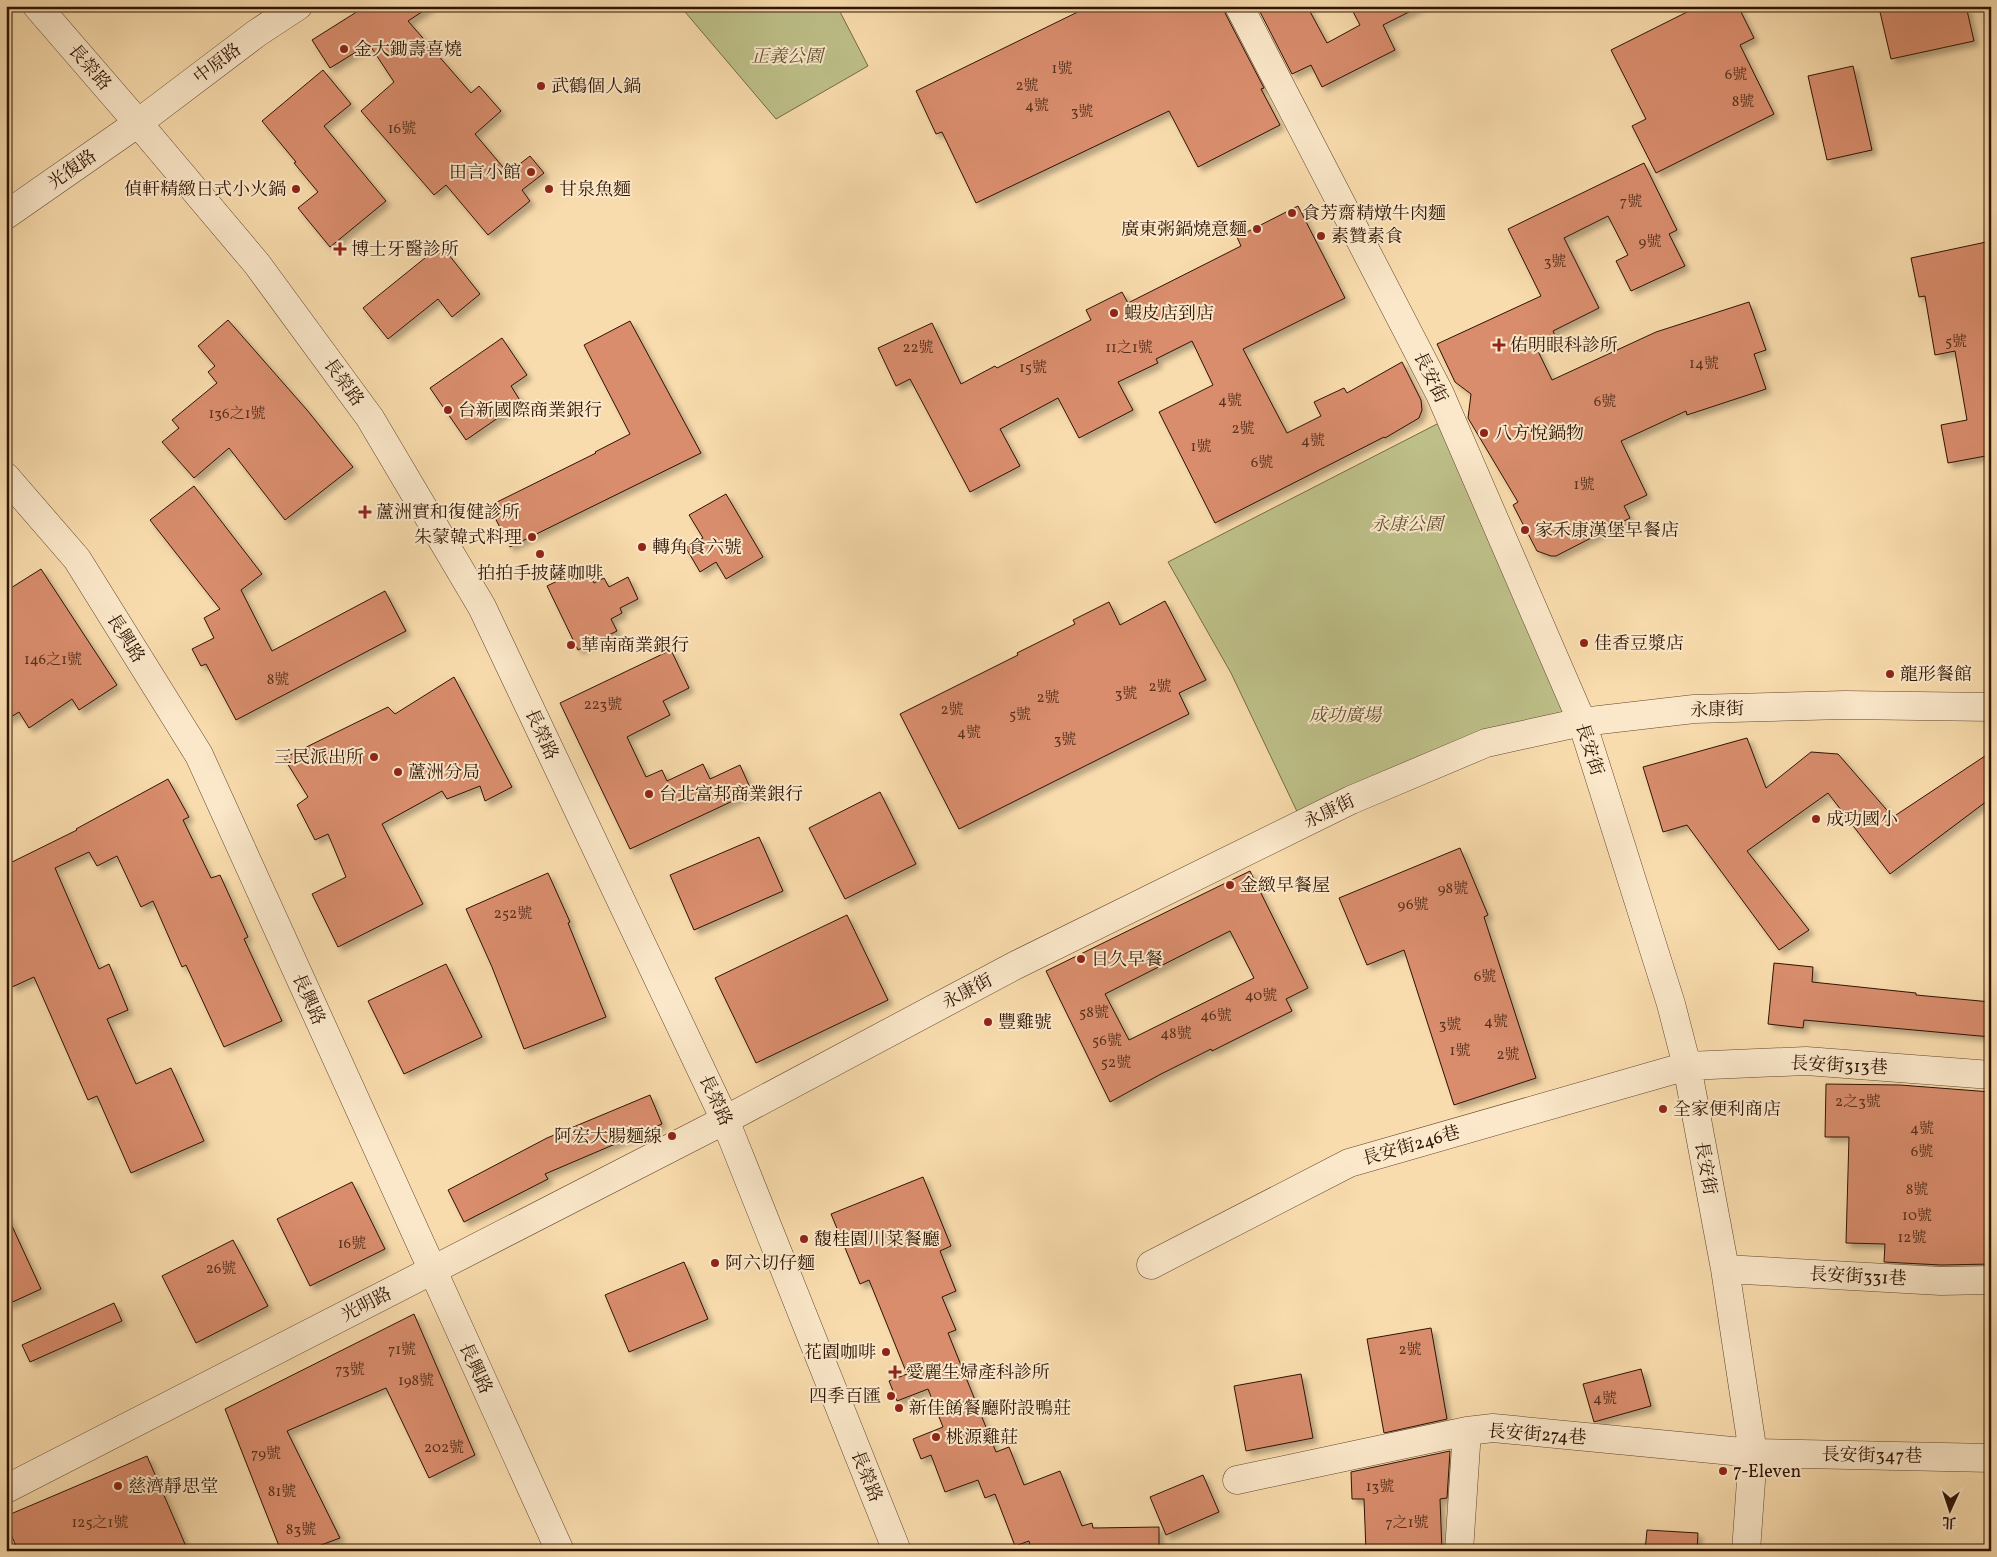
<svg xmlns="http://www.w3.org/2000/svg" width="1997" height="1557" font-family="Vollkorn,'Noto Serif TC',serif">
<defs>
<filter id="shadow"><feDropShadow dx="4.5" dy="4.5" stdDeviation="2.5" flood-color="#0004"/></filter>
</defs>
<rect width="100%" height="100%" fill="#f9dcad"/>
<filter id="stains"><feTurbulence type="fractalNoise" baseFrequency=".004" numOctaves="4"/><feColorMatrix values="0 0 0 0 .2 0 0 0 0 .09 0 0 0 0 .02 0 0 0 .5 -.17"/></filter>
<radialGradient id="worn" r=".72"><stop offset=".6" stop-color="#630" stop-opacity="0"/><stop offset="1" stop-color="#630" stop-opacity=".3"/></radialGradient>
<path fill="#bec089" stroke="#766a46" d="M 680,6 L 837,6 L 868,66 L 776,119 Z
M 1439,423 L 1582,722 L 1303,824 L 1231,673 L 1168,562 Z"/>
<path fill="#d98d6d" stroke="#2e1303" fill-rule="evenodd" filter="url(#shadow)" d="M 366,6 L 431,6 L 408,21 L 471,93 L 479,86 L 501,111 L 475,134 L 508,173 L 530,156 L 544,173 L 522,190 L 530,201 L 488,235 L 446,185 L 434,195 L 361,111 L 394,82 L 369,44 L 330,68 L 312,40 Z
M 1090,6 L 1224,6 L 1225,13 L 1264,88 L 1261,89 L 1280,125 L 1198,167 L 1169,111 L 976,203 L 942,132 L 936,134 L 916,91 Z
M 1257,6 L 1307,6 L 1327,43 L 1360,25 L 1350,6 L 1421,6 L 1383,25 L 1395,50 L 1322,87 L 1311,65 L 1292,74 Z
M 1699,6 L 1738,6 L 1754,38 L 1740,45 L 1774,114 L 1656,173 L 1632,126 L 1646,119 L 1611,50 Z
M 1906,6 L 1966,6 L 1974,41 L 1891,59 L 1880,12 Z
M 1853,66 L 1872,150 L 1827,160 L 1808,76 Z
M 323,70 L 351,104 L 324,126 L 386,201 L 330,247 L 298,208 L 318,192 L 294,163 L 296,162 L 262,121 Z
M 1644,163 L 1677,230 L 1669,234 L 1685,266 L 1631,291 L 1616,261 L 1628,255 L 1608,216 L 1564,238 L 1599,308 L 1553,331 L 1556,338 L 1536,347 L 1552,380 L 1656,332 L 1749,302 L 1766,350 L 1754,354 L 1766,389 L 1687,415 L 1686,411 L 1621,441 L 1647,495 L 1624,506 L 1630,518 L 1556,556 L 1551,556 L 1537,551 L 1513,505 L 1518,502 L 1468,418 L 1471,394 L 1455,382 L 1437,344 L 1541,296 L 1508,229 Z
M 1298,206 L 1345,298 L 1243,349 L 1287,433 L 1321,416 L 1314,402 L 1344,388 L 1347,393 L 1402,362 L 1421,400 L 1422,410 L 1419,418 L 1385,438 L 1384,437 L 1215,523 L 1159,412 L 1213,385 L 1192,341 L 1156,359 L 1158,363 L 1118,382 L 1133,410 L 1079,438 L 1058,398 L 1000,429 L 1020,466 L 970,492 L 910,379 L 896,386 L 878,348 L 932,323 L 961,384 L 995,366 L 997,368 L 1091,320 L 1086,310 L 1122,292 L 1128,303 L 1241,246 L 1237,237 Z
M 1991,241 L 1991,455 L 1948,463 L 1941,425 L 1967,420 L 1955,351 L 1935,355 L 1925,296 L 1919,297 L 1911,258 Z
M 441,245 L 480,294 L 452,317 L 438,299 L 388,339 L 363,308 Z
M 228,320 L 307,410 L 353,467 L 285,520 L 229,448 L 194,478 L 162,442 L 179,428 L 172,420 L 217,383 L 208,372 L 215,366 L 198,346 Z
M 630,321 L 701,453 L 510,547 L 489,506 L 596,453 L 595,452 L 630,434 L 584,345 Z
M 502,338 L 527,375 L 511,386 L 521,402 L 466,440 L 430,388 Z
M 194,486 L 262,574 L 241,590 L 272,651 L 385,591 L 406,631 L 236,720 L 206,664 L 201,666 L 192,649 L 214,638 L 204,618 L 220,609 L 150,520 Z
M 726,494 L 763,557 L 726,579 L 716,562 L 700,572 L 686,548 L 703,538 L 689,515 Z
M 586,567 L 594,583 L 604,578 L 609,587 L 628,577 L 638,599 L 620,608 L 622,613 L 611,619 L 617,631 L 578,650 L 547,586 Z
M 41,569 L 117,685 L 79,710 L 72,699 L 29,728 L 19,712 L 6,720 L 6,591 Z
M 1165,601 L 1206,680 L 1179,693 L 1189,714 L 959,829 L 900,714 L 1018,655 L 1017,653 L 1075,624 L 1073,620 L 1109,602 L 1120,625 Z
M 671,650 L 689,688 L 663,701 L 670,715 L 627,737 L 646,777 L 662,770 L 667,781 L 703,764 L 710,779 L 740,765 L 752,792 L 630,849 L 560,703 Z
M 454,677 L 512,787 L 485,801 L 480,786 L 447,799 L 442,791 L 382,824 L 423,904 L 338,947 L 312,894 L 346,877 L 328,834 L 315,840 L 297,805 L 308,797 L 284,758 L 388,707 L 395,714 Z
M 1747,738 L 1766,788 L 1811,752 L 1838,754 L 1893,817 L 1991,752 L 1991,798 L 1890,874 L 1828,793 L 1747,851 L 1809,930 L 1779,950 L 1687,825 L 1663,832 L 1643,767 Z
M 168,779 L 189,817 L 183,820 L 211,878 L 220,875 L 248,937 L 244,939 L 282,1021 L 224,1047 L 186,965 L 182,967 L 153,901 L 141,907 L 117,856 L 97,866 L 89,852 L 55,868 L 99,969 L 109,964 L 128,1010 L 107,1019 L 136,1084 L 171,1068 L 204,1141 L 131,1173 L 97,1096 L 88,1100 L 34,977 L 12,987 L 6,974 L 6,865 L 77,830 L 76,829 Z
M 880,792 L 916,864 L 845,899 L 809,828 Z
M 759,837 L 783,891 L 694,930 L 670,875 Z
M 1460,848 L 1488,915 L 1484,917 L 1536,1078 L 1454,1105 L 1404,950 L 1367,965 L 1339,898 Z
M 1250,871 L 1308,988 L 1286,999 L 1292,1011 L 1212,1051 L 1211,1049 L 1161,1074 L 1110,1102 L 1046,971 ZM 1230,931 L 1254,978 L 1129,1040 L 1105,994 Z
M 548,873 L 570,922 L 568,923 L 606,1017 L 524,1049 L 492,967 L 466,909 Z
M 847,915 L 888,1000 L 756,1063 L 715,978 Z
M 1774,963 L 1813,967 L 1812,982 L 1916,993 L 1916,995 L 1991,1002 L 1991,1037 L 1804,1020 L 1803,1028 L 1768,1024 Z
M 446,964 L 482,1037 L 404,1074 L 368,1001 Z
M 1826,1084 L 1900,1085 L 1991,1092 L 1991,1264 L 1941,1265 L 1884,1262 L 1885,1244 L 1846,1243 L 1849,1137 L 1825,1137 Z
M 650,1095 L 662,1124 L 545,1174 L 548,1179 L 464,1222 L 448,1190 L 547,1138 Z
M 923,1177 L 951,1246 L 940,1251 L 956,1291 L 942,1297 L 956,1330 L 948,1333 L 996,1452 L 1009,1447 L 1024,1485 L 1060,1471 L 1082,1526 L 1092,1523 L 1093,1528 L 1159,1527 L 1159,1551 L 1032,1551 L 1029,1541 L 1015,1546 L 995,1494 L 985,1498 L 978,1480 L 945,1492 L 931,1455 L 921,1459 L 913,1439 L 943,1427 L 928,1389 L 897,1401 L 889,1381 L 907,1374 L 869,1280 L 860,1284 L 831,1214 Z
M 352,1182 L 385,1249 L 310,1286 L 277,1219 Z
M 6,1213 L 41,1289 L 6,1305 Z
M 233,1240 L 268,1306 L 196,1343 L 162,1276 Z
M 684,1262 L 708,1319 L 629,1352 L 605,1295 Z
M 114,1303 L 122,1321 L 30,1362 L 22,1345 Z
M 414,1314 L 475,1455 L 429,1478 L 386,1388 L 287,1431 L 340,1538 L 305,1551 L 281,1551 L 225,1409 Z
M 1431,1328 L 1447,1419 L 1384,1433 L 1367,1339 Z
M 1641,1369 L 1651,1406 L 1594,1422 L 1583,1384 Z
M 1301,1374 L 1313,1438 L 1246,1451 L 1234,1386 Z
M 1450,1451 L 1447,1498 L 1440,1499 L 1442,1551 L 1366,1551 L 1364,1499 L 1352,1499 L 1351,1472 Z
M 147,1456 L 188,1551 L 18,1551 L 6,1522 L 6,1516 Z
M 1203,1475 L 1219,1512 L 1166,1535 L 1150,1497 Z
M 1647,1530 L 1698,1533 L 1697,1551 L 1645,1551 Z"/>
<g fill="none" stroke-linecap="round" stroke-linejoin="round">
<g stroke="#61452e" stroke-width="29">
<path id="minor" d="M 37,6 L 138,123 L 257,264 L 370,418 L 482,607 L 725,1120 L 897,1551
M 1239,6 L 1440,394 L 1582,722 L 1671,1004 L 1687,1066 L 1725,1269 L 1753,1453 L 1746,1551
M 6,215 L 138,123 L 257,33 L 298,6
M 6,477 L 77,559 L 199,755 L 560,1551
M 1151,1265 L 1349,1163 L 1687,1066 L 1806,1061 L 1991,1075
M 1725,1269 L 1941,1281 L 1991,1280
M 1237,1480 L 1467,1431 L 1493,1428 L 1753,1453 L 1991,1458
M 6,1489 L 725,1120 L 1014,966 L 1351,800 L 1486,743 L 1582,722 L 1694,709 L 1845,705 L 1991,707
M 1459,1551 L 1467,1431"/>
</g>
<use href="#minor" stroke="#fbe8ca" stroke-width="28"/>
</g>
<g fill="#8f2418" stroke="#fbe8ca" stroke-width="2">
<circle cx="344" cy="49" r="5"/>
<circle cx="541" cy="86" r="5"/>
<circle cx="531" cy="172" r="5"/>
<circle cx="296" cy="189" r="5"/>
<circle cx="549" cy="189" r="5"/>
<circle cx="1292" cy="213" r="5"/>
<circle cx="1257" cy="229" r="5"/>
<circle cx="1321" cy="236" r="5"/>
<path d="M337.5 241.5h5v5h5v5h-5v5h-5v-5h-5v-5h5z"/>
<circle cx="1114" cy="313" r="5"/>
<path d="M1496.5 337.5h5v5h5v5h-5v5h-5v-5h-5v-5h5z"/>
<circle cx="448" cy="410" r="5"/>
<circle cx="1484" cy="433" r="5"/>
<path d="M362.5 504.5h5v5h5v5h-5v5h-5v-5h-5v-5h5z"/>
<circle cx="1525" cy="530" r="5"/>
<circle cx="532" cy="537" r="5"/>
<circle cx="642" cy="547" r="5"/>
<circle cx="540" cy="554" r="5"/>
<circle cx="1584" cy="643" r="5"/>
<circle cx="571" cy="645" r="5"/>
<circle cx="1890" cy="674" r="5"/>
<circle cx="374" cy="757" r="5"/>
<circle cx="398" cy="772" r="5"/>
<circle cx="649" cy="794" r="5"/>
<circle cx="1816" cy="819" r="5"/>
<circle cx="1230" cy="885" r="5"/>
<circle cx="1081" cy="959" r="5"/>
<circle cx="988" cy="1022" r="5"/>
<circle cx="1663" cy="1109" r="5"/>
<circle cx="672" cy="1136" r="5"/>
<circle cx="804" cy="1239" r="5"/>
<circle cx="715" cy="1263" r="5"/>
<circle cx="886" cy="1352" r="5"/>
<path d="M892.5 1364.5h5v5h5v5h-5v5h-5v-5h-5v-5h5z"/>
<circle cx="891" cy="1396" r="5"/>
<circle cx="899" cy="1408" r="5"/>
<circle cx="936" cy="1437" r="5"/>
<circle cx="1723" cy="1471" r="5"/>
<circle cx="118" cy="1486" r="5"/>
</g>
<g text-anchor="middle" stroke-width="4" stroke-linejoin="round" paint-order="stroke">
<g font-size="15" fill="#59321e">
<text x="1062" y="73">1號</text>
<text x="1736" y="79">6號</text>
<text x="1027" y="90">2號</text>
<text x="1743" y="106">8號</text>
<text x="1037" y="110">4號</text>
<text x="1082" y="116">3號</text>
<text x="402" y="133">16號</text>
<text x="1631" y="206">7號</text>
<text x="1650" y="246">9號</text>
<text x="1555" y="266">3號</text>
<text x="1956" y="346">5號</text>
<text x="918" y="352">22號</text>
<text x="1129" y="352">11之1號</text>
<text x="1704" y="368">14號</text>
<text x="1033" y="372">15號</text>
<text x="1230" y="405">4號</text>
<text x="1605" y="406">6號</text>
<text x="237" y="418">136之1號</text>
<text x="1243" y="433">2號</text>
<text x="1313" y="445">4號</text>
<text x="1201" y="451">1號</text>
<text x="1262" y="467">6號</text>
<text x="1584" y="489">1號</text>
<text x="53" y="664">146之1號</text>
<text x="278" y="684">8號</text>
<text x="1160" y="691">2號</text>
<text x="1126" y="698">3號</text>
<text x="1048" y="702">2號</text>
<text x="603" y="709">223號</text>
<text x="952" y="714">2號</text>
<text x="1020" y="719">5號</text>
<text x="969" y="737">4號</text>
<text x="1065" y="744">3號</text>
<text x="1453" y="893">98號</text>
<text x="1413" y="909">96號</text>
<text x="513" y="918">252號</text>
<text x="1485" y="981">6號</text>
<text x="1261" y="1000">40號</text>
<text x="1094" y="1017">58號</text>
<text x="1216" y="1020">46號</text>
<text x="1496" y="1026">4號</text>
<text x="1450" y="1029">3號</text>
<text x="1176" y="1038">48號</text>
<text x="1107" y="1045">56號</text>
<text x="1460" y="1055">1號</text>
<text x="1508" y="1059">2號</text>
<text x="1116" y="1067">52號</text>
<text x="1858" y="1106">2之3號</text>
<text x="1922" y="1133">4號</text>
<text x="1922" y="1156">6號</text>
<text x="1917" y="1194">8號</text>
<text x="1917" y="1220">10號</text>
<text x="1912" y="1242">12號</text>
<text x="352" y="1248">16號</text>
<text x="221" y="1273">26號</text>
<text x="402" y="1354">71號</text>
<text x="1410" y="1354">2號</text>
<text x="350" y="1374">73號</text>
<text x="416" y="1385">198號</text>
<text x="1605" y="1403">4號</text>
<text x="444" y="1452">202號</text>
<text x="266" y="1458">79號</text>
<text x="1380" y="1491">13號</text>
<text x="282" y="1496">81號</text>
<text x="100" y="1527">125之1號</text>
<text x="1407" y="1527">7之1號</text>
<text x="301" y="1534">83號</text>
</g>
<g font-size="18" fill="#2e1303" stroke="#fbe8ca" text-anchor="start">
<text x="354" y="55">金大鋤壽喜燒</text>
<text x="551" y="92">武鶴個人鍋</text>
<text x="521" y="178" text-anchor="end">田言小館</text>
<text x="286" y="195" text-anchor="end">偵軒精緻日式小火鍋</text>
<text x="559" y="195">甘泉魚麵</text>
<text x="1302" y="219">食芳齋精燉牛肉麵</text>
<text x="1247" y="235" text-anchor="end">廣東粥鍋燒意麵</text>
<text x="1331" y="242">素贊素食</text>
<text x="351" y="255">博士牙醫診所</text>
<text x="1124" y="319">蝦皮店到店</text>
<text x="1510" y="351">佑明眼科診所</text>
<text x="458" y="416">台新國際商業銀行</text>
<text x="1494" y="439">八方悅鍋物</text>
<text x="376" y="518">蘆洲實和復健診所</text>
<text x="1535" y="536">家禾康漢堡早餐店</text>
<text x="522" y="543" text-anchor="end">朱蒙韓式料理</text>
<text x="652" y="553">轉角食六號</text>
<text x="540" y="579" text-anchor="middle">拍拍手披薩咖啡</text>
<text x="1594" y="649">佳香豆漿店</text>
<text x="581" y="651">華南商業銀行</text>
<text x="1900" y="680">龍形餐館</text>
<text x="364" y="763" text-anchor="end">三民派出所</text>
<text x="408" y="778">蘆洲分局</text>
<text x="659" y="800">台北富邦商業銀行</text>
<text x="1826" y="825">成功國小</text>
<text x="1240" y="891">金緻早餐屋</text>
<text x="1091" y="965">日久早餐</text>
<text x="998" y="1028">豐雞號</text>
<text x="1673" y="1115">全家便利商店</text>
<text x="662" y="1142" text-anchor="end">阿宏大腸麵線</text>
<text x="814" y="1245">馥桂園川菜餐廳</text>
<text x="725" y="1269">阿六切仔麵</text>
<text x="876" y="1358" text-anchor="end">花園咖啡</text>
<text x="906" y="1378">愛麗生婦產科診所</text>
<text x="881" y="1402" text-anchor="end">四季百匯</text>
<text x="909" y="1414">新佳餚餐廳附設鴨莊</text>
<text x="946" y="1443">桃源雞莊</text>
<text x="1733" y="1477">7-Eleven</text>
<text x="128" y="1492">慈濟靜思堂</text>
</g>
<g font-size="18" font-style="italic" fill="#605032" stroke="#fbe8ca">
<text x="787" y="62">正義公園</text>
<text x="1407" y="530">永康公園</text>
<text x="1345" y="721">成功廣場</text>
</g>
<g font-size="18" fill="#2e1303" stroke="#fbe8ca">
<text transform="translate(217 63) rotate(-37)" y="6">中原路</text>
<text transform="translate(90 67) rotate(49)" y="6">長榮路</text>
<text transform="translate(72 169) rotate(-35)" y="6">光復路</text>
<text transform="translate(1431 377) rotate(64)" y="6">長安街</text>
<text transform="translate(344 382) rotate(54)" y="6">長榮路</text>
<text transform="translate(126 638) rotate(58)" y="6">長興路</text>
<text transform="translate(1717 709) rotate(-2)" y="6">永康街</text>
<text transform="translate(542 734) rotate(65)" y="6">長榮路</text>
<text transform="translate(1590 749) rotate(72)" y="6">長安街</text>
<text transform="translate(1329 811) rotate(-26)" y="6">永康街</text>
<text transform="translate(967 991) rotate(-28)" y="6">永康街</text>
<text transform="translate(309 999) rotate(66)" y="6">長興路</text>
<text transform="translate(1839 1065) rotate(3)" y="6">長安街313巷</text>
<text transform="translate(716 1100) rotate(65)" y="6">長榮路</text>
<text transform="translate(1411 1145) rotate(-16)" y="6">長安街246巷</text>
<text transform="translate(1706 1168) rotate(80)" y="6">長安街</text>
<text transform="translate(1858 1276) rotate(3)" y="6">長安街331巷</text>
<text transform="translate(366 1304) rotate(-27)" y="6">光明路</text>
<text transform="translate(476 1368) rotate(65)" y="6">長興路</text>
<text transform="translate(1537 1434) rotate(4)" y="6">長安街274巷</text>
<text transform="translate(1872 1455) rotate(1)" y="6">長安街347巷</text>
<text transform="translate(867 1476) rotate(68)" y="6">長榮路</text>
</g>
</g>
<rect width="1997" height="1557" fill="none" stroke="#f9dcad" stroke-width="25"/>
<rect x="8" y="8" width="1982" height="1542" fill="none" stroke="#2e1303" stroke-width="2.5"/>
<rect x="12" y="12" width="1972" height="1532" fill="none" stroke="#2e1303"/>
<g transform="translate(1950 1510) rotate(183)" stroke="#fbe8ca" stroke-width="4" paint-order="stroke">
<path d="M0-4L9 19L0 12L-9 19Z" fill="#2e1303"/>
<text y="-8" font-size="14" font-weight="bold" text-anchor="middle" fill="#2e1303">北</text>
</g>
<rect width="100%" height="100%" filter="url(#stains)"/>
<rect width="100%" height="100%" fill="url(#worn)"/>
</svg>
